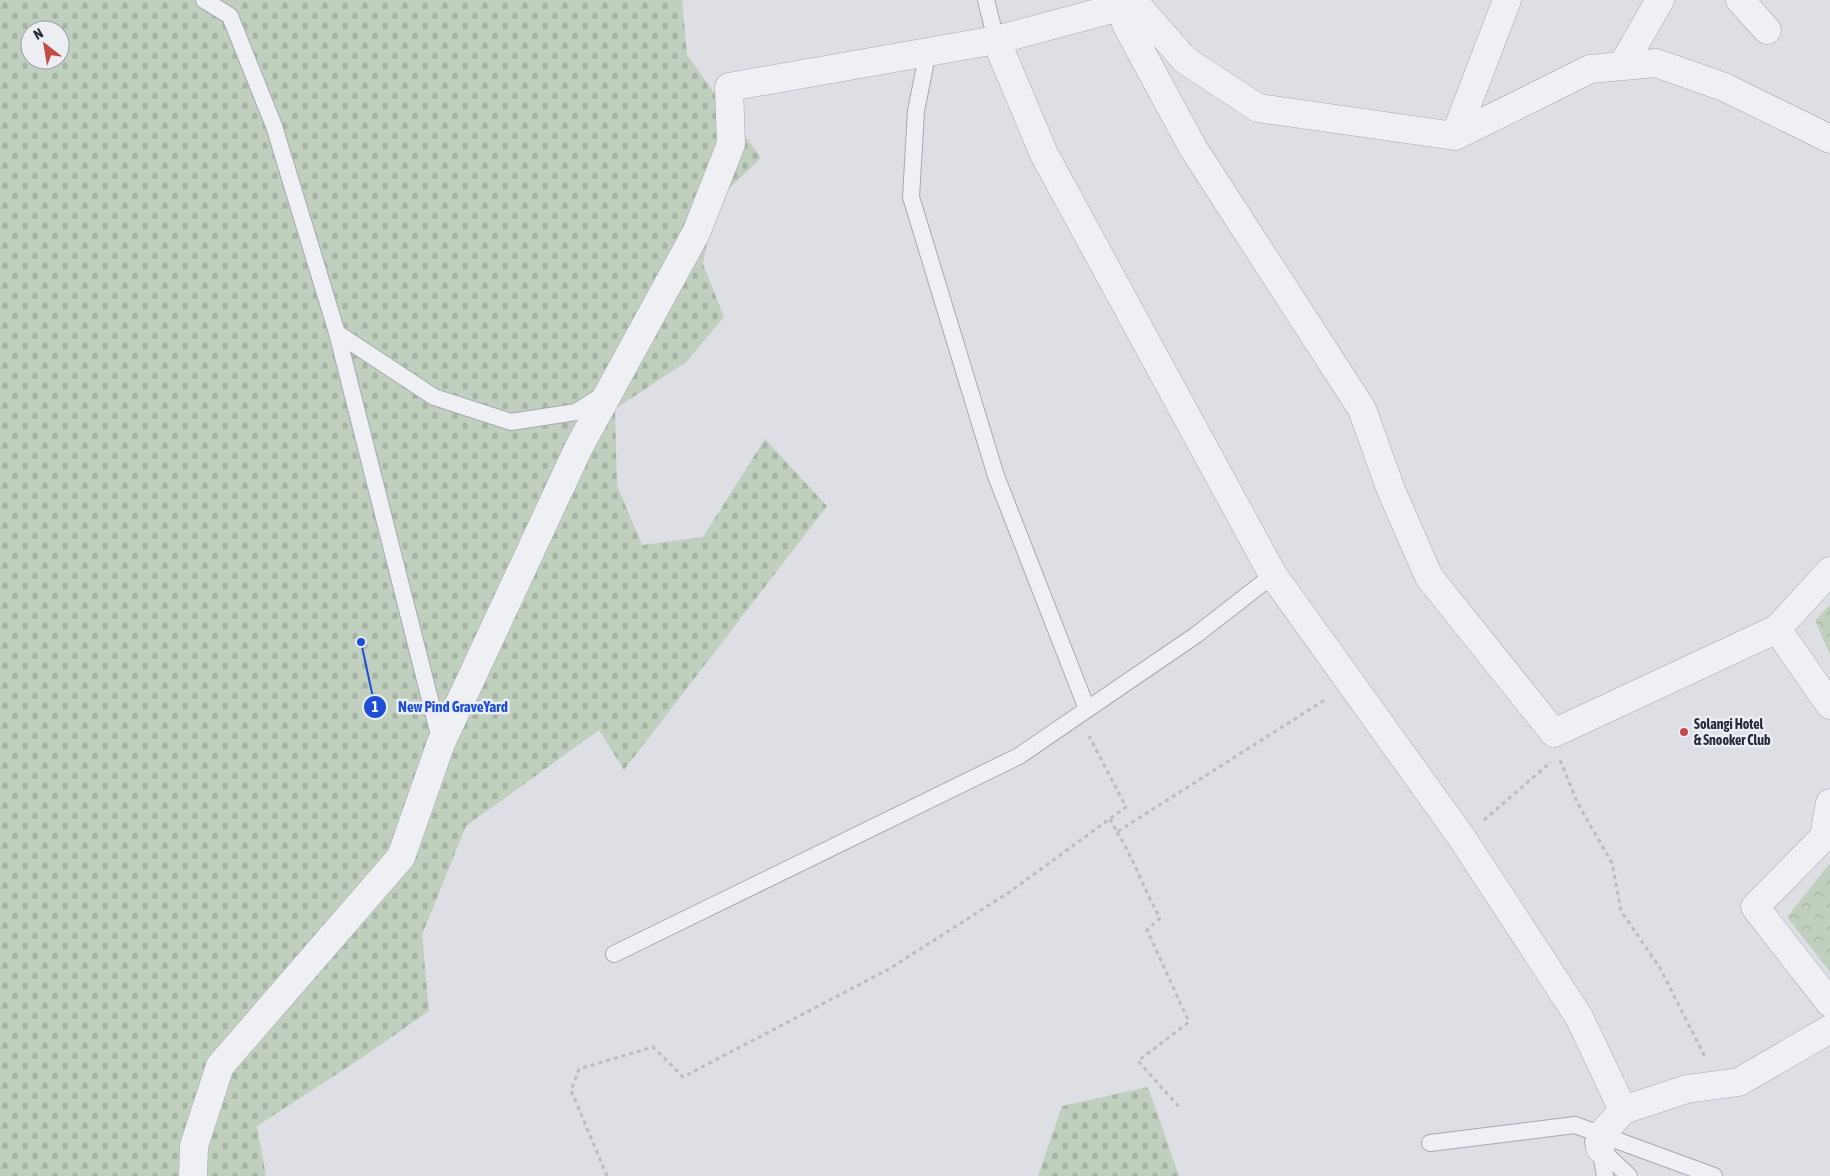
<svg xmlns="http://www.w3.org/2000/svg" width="1830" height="1176" font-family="'Asap Condensed',sans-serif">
<defs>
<pattern id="cemetery-stones" width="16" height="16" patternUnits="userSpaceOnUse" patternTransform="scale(1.25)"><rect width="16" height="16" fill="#c0cfbe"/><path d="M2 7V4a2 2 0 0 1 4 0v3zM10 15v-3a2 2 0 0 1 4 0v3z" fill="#a5b2a4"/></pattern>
<pattern id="park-crowns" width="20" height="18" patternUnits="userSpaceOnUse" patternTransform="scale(1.25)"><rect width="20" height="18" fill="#c0cfbe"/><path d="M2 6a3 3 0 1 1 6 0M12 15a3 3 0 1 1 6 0" fill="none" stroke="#a5b2a4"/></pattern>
</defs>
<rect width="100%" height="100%" fill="#dddfe5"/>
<path fill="url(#cemetery-stones)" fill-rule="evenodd" d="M 0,0 L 682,0 L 687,55 L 761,158 L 715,202 L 703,264 L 724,317 L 686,362 L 615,409 L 617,485 L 642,545 L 703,537 L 765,439 L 827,506 L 624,770 L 599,730 L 466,826 L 422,935 L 429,1011 L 363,1057 L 257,1126 L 266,1176 L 0,1176 ZM 30,30 L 60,30 L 60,60 L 30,60 Z
M 1148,1087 L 1179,1176 L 1038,1176 L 1062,1106 Z"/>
<path fill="url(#park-crowns)" d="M 1830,605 L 1830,655 L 1815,620 Z
M 1830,863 L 1830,972 L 1787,917 Z"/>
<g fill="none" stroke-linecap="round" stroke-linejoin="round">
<g stroke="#a6a9b2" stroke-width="18">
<path id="lane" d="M 204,0 L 230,16 L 274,126 L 337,333 L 434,397 L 511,422 L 576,412 L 604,394
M 986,0 L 996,40
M 928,51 L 916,111 L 911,197 L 996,476 L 1087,709
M 337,333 L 441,743
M 614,954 L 1019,756 L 1196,635 L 1273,575
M 1593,1142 L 1629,1176
M 1430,1143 L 1575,1125 L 1714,1176
M 1600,1148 L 1605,1176"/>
</g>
<g stroke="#a6a9b2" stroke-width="29">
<path id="street" d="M 1134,0 L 1135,3 L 1126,24 L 1193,148 L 1362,409 L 1391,490 L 1429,577 L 1554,733 L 1777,629
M 1740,0 L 1767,30
M 996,40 L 1044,154 L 1273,575 L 1462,838 L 1579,1017 L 1623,1110
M 1622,66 L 1660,0
M 1455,136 L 1507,0
M 1830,571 L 1777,629 L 1830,705
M 1830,803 L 1824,837 L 1755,907 L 1830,1003
M 1600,1148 L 1602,1134 L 1623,1110 L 1687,1089 L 1739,1082 L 1830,1029
M 193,1176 L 194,1146 L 220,1066 L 401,857 L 441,743 L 579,447 L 696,233 L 731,144 L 729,87 L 996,40 L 1135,3 L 1185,60 L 1258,108 L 1455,136 L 1590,69 L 1656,63 L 1724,87 L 1830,139"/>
</g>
<path stroke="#bbbdc4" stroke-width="3" stroke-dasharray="4 4" stroke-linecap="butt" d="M 1560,760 L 1577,802 L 1612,863 L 1621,911 L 1660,968 L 1705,1057
M 1110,819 L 1117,832 L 1326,699
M 1484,820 L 1551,762
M 1117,832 C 1134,859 1144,890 1160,918 L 1147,930 L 1189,1022 L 1138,1061 L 1181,1109
M 607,1176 L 571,1090 L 579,1069 L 653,1047 L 683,1077 L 889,969 L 1011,891 L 1126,807 L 1089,736"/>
<use href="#lane" stroke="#eff0f4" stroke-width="16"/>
<use href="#street" stroke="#eff0f4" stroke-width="28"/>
</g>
<circle fill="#c44a48" stroke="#eceef3" stroke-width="2" cx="1684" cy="732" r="5"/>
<g text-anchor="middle" stroke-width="5" stroke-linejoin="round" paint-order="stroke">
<g font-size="14" font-weight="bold" fill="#272b3b" stroke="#eceef3" text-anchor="start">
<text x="1694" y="729">Solangi Hotel<tspan x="1694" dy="16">&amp; Snooker Club</tspan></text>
</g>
</g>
<path fill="none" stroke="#1d4ed8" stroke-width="2" d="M361 642L375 707"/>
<g fill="#1d4ed8" stroke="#eceef3" stroke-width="2">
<circle cx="361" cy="642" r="5"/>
<circle cx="375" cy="707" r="12"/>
</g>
<g font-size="15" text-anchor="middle" font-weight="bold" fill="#fff">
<text x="375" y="712">1</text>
</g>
<g font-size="15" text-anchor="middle" font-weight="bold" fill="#1d4ed8" stroke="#eceef3" stroke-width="5" stroke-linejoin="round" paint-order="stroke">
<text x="453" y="712">New Pind GraveYard</text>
</g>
<g transform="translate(45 45) rotate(329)"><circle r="24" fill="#eceef3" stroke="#9da0a9"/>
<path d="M0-4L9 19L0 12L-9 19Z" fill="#c44a48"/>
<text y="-8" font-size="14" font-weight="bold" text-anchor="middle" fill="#272b3b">N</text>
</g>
</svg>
